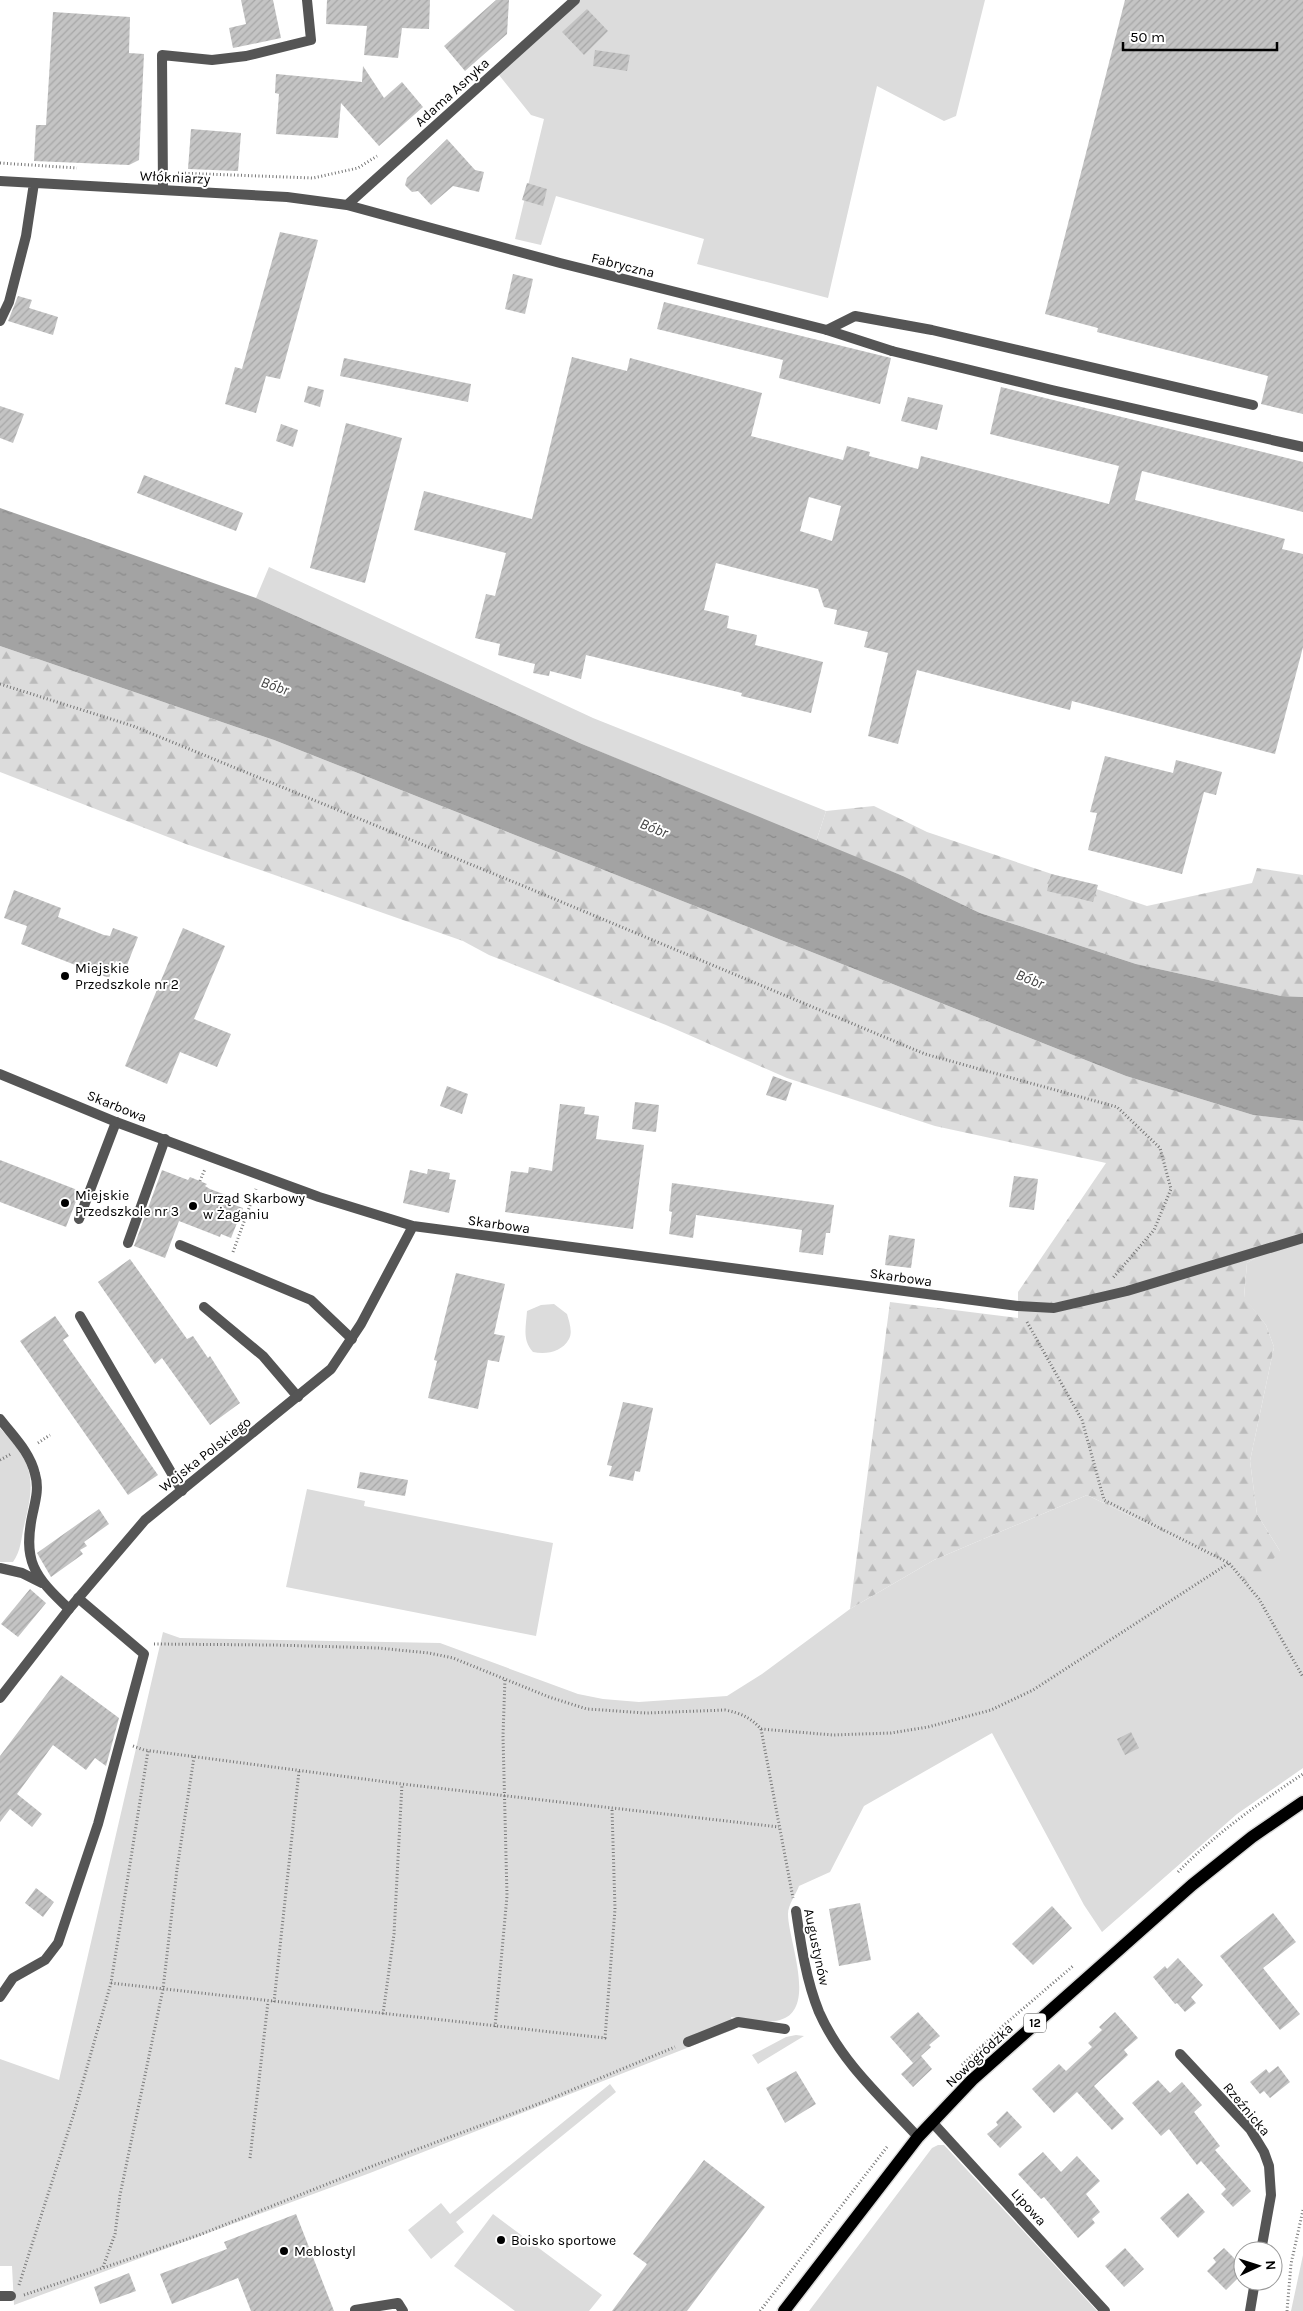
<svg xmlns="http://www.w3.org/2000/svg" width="1303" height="2311" font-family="Karla,sans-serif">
<defs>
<pattern id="forest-firs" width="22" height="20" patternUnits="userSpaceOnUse" patternTransform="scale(1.25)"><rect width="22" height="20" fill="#dcdcdc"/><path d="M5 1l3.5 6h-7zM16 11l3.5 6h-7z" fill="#bbb"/></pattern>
<pattern id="water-ripples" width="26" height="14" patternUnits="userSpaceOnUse" patternTransform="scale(1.25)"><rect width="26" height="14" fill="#a3a3a3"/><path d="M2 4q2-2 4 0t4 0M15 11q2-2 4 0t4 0" fill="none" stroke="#8b8b8b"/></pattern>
<pattern id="building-hatch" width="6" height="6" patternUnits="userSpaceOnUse" patternTransform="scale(1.25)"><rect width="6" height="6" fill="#c4c4c4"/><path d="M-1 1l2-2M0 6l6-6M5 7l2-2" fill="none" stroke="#a7a7a7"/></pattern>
</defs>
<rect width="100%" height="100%" fill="#fff"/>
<path fill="#dcdcdc" d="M 575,0 L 985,0 L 956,116 L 944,121 L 877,86 L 828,298 L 697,264 L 704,239 L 556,196 L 541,245 L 515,239 L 544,119 L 531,115 L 495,70 Z
M 269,567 L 593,718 L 826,811 L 816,842 L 582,744 L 256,598 Z
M 1303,1235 L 1303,1768 L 1237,1814 L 1102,1932 L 1084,1905 L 992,1733 L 864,1806 L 830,1872 L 799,1886 C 796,1894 788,1905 788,1914 C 788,1940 818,2010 780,2020 C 766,2024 746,2019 731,2017 L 735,2029 L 370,2173 L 14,2305 L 12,2266 L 0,2266 L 0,2059 L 59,2080 L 163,1632 L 180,1638 L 440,1643 L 578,1694 L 603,1699 L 639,1702 L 727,1696 L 762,1674 L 850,1609 L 934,1560 L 1087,1495 L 1228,1563 L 1280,1551 L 1257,1514 L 1250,1461 L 1274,1347 L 1266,1325 L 1244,1298 L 1247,1263 L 1280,1243 Z
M 554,1304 L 567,1314 C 569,1321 573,1332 569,1339 C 562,1352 546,1355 533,1352 C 522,1340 526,1327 527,1311 L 541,1305 Z
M 0,1428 C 34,1465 36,1478 24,1526 C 21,1539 21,1551 13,1562 L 0,1562 Z
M 307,1489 L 365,1501 L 364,1506 L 553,1543 L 536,1636 L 286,1587 Z
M 796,2035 L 804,2036 L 758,2064 L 752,2055 L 786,2037 Z
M 610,2084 L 616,2092 L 456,2222 L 464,2232 L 431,2259 L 408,2230 L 441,2203 L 450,2214 Z
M 938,2145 L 944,2145 L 1097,2311 L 809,2311 L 932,2148 Z
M 493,2214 L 602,2295 L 589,2311 L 515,2311 L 454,2266 Z
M 1303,2255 L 1303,2311 L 1291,2311 Z"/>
<path fill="url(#forest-firs)" d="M 0,646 L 274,740 L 1126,1076 L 1253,1115 L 1303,1121 L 1303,1235 L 1280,1243 L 1247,1263 L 1244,1297 L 1266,1325 L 1274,1347 L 1250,1461 L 1257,1514 L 1280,1551 L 1250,1586 L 1228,1563 L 1087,1495 L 934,1560 L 850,1609 L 890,1302 L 1018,1318 L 1018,1292 L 1106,1163 L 935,1126 L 787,1078 L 666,1025 L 489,955 L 463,941 L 186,844 L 0,772 Z
M 874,806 L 927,832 L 1147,906 L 1252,883 L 1257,868 L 1303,875 L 1303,997 L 1281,996 L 1136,964 L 980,913 L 903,876 L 816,842 L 826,811 Z"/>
<path fill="url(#water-ripples)" d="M 0,508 L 256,598 L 582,744 L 903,876 L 980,913 L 1136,964 L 1281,996 L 1303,997 L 1303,1121 L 1253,1115 L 1126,1076 L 274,740 L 0,646 Z"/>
<path fill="url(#building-hatch)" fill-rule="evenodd" d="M 241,0 L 273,0 L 281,38 L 233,48 L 229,28 L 246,24 Z
M 327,0 L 430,0 L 429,29 L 402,28 L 398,58 L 364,55 L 367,26 L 326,24 Z
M 496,0 L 509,0 L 507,34 L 465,71 L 444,46 Z
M 1125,0 L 1303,0 L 1303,414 L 1261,404 L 1268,376 L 1097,332 L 1098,328 L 1045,314 Z
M 587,9 L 608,31 L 584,55 L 562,32 Z
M 53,12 L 130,17 L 129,53 L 144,54 L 139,160 L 129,165 L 34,161 L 36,125 L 46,125 Z
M 595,50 L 630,55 L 627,71 L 593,66 Z
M 363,66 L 384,98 L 402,82 L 423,107 L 379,146 L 341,103 L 338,138 L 276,134 L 279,94 L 275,93 L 276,74 L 362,82 Z
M 191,129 L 241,133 L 238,171 L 188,169 Z
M 447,139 L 475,170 L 484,172 L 479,192 L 453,186 L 431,205 L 418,191 L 412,192 L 405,185 L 407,178 Z
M 527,183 L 547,189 L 543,206 L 522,200 Z
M 280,232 L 318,240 L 280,379 L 266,376 L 256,413 L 225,404 L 235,367 L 242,369 Z
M 513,274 L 533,279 L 525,314 L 505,309 Z
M 18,296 L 32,300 L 29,308 L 58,317 L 53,335 L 8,321 Z
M 664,302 L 891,358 L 880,404 L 779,378 L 783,360 L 657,329 Z
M 572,357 L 627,371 L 630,358 L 762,393 L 751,436 L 843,460 L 847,446 L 870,452 L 869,456 L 918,469 L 921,456 L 1109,504 L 1119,466 L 990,434 L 1001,387 L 1303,462 L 1303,512 L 1142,471 L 1135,500 L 1285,539 L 1282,549 L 1303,554 L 1303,647 L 1275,754 L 1072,701 L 1070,710 L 917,670 L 898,744 L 868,736 L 888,653 L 864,647 L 868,632 L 834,624 L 837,610 L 824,607 L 818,589 L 716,563 L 704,610 L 729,616 L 727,628 L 757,635 L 755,645 L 823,662 L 811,713 L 741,696 L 742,693 L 586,655 L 581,679 L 550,671 L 549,676 L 533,673 L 535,664 L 498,655 L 500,644 L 475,638 L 486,594 L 495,596 L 506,553 L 414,530 L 424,491 L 532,519 ZM 809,497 L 841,506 L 832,541 L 800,531 Z
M 344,358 L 471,384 L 468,402 L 340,376 Z
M 308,386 L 324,390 L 320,407 L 304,402 Z
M 908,397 L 943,405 L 937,430 L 901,421 Z
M 0,406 L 24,414 L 13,443 L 0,438 Z
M 346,423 L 402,438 L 365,583 L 310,568 Z
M 281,424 L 298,430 L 293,447 L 276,441 Z
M 144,475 L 243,513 L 236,531 L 137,493 Z
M 1105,756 L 1173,773 L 1176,760 L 1222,772 L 1216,795 L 1204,792 L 1182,874 L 1088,850 L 1097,813 L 1090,812 Z
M 1051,874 L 1098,885 L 1093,902 L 1047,891 Z
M 14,890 L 61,908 L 58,917 L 104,935 L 110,936 L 113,928 L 138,937 L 127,965 L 116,961 L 109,978 L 21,944 L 27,926 L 4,918 Z
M 183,928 L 225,946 L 194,1019 L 231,1034 L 217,1067 L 180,1052 L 167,1084 L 125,1066 Z
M 773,1076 L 792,1083 L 786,1101 L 766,1095 Z
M 447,1086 L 468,1094 L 462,1114 L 440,1106 Z
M 635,1102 L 659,1105 L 656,1132 L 632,1129 Z
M 560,1104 L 585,1107 L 584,1114 L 599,1116 L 596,1139 L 644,1145 L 633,1229 L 505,1212 L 511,1171 L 528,1173 L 529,1167 L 552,1171 Z
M 0,1160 L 80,1191 L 66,1227 L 0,1202 Z
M 428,1169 L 450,1173 L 449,1179 L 456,1180 L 449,1213 L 403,1203 L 410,1170 L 427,1174 Z
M 162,1170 L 188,1180 L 190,1177 L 207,1184 L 205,1186 L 210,1189 L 234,1198 L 232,1204 L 243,1208 L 231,1238 L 221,1234 L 220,1237 L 179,1221 L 165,1258 L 134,1246 Z
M 1014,1176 L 1038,1179 L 1034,1210 L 1009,1207 Z
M 672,1183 L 834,1205 L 830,1233 L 826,1233 L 823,1255 L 799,1252 L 802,1230 L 696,1215 L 693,1238 L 669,1234 L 672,1212 L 669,1211 Z
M 889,1235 L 915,1239 L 911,1268 L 885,1265 Z
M 130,1259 L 187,1339 L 193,1336 L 208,1358 L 210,1356 L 240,1403 L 210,1425 L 162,1358 L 155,1364 L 98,1282 Z
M 456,1273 L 505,1284 L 494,1334 L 505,1336 L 499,1362 L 488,1360 L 478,1409 L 428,1398 L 437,1361 L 434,1360 Z
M 55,1316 L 69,1336 L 63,1340 L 158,1475 L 128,1495 L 20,1341 Z
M 623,1402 L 653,1408 L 640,1472 L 635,1471 L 633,1481 L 609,1476 L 612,1466 L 607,1465 Z
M 360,1472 L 408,1480 L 405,1496 L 357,1488 Z
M 99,1509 L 109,1524 L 84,1542 L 87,1546 L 80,1550 L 83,1554 L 51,1577 L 37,1553 Z
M 30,1589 L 46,1603 L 18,1637 L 1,1624 Z
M 61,1675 L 119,1718 L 106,1766 L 95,1758 L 86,1770 L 53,1745 L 17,1794 L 42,1814 L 32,1827 L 10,1809 L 0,1822 L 0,1756 Z
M 1131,1732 L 1139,1748 L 1125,1755 L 1117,1739 Z
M 36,1888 L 54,1902 L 43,1917 L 25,1903 Z
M 860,1903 L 871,1960 L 839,1966 L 829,1909 Z
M 1052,1906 L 1072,1928 L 1033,1965 L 1012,1944 Z
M 1273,1913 L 1296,1942 L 1263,1968 L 1300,2014 L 1280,2030 L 1220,1956 Z
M 1178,1958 L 1203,1985 L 1191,1997 L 1196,2003 L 1185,2012 L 1177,2003 L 1175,2004 L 1153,1977 L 1165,1966 L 1167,1969 Z
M 918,2012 L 940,2036 L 929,2045 L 931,2047 L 913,2063 L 890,2037 Z
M 1115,2012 L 1138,2038 L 1124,2050 L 1128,2055 L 1094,2086 L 1124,2119 L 1112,2130 L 1077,2092 L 1054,2113 L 1032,2089 L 1059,2064 L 1066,2071 L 1092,2047 L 1088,2043 L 1102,2030 L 1099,2027 Z
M 921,2056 L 932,2069 L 913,2087 L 901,2074 Z
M 1278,2066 L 1290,2082 L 1270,2098 L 1264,2091 L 1260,2094 L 1250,2082 L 1266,2069 L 1269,2073 Z
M 796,2071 L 816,2104 L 785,2123 L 766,2088 Z
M 1158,2080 L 1170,2093 L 1182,2082 L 1202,2105 L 1194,2112 L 1220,2146 L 1215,2150 L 1251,2191 L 1233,2207 L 1221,2194 L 1226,2189 L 1201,2161 L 1197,2165 L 1169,2129 L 1161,2136 L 1132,2103 Z
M 1007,2111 L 1022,2127 L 1000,2148 L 987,2134 L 998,2125 L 996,2122 Z
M 1043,2152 L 1061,2172 L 1077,2156 L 1100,2181 L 1086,2194 L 1100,2212 L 1092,2219 L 1095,2223 L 1078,2238 L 1044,2197 L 1041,2199 L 1018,2174 Z
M 704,2160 L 765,2207 L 687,2311 L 612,2311 L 647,2264 L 633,2254 Z
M 1188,2193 L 1205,2212 L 1178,2238 L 1160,2218 Z
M 296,2214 L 334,2311 L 251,2311 L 238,2278 L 172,2304 L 160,2274 L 227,2249 L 224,2242 Z
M 1125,2248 L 1144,2269 L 1124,2287 L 1105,2266 Z
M 1224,2248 L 1243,2267 L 1243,2273 L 1226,2290 L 1207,2271 L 1216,2262 L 1213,2258 Z
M 129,2273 L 136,2291 L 100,2304 L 94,2287 Z"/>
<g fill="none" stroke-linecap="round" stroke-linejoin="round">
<g stroke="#dbdbdb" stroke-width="15">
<path id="primary" d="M 784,2311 L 918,2137 L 972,2080 L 1192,1885 L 1252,1837 L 1303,1802"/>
</g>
<path stroke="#777" stroke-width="3" stroke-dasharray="1 2.5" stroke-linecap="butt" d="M 0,163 L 77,168
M 178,173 L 313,178 L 358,168 L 377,156
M 0,684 L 133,726 L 521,885 L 925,1054 L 1117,1107 L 1160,1148 L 1171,1189 L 1154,1230 L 1112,1279
M 200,1181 L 205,1169
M 233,1252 L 256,1189
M 1027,1322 L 1082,1420 L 1104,1500 L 1229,1563 L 1259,1599 L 1303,1677
M 38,1443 L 50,1435
M 0,1460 L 11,1454
M 154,1644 L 274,1645 L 378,1648 L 429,1653 L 453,1658 L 549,1697 L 587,1709 L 646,1713 L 725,1710 C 740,1713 750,1717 761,1729 L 833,1735 L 891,1733 L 928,1727 L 991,1710 L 1033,1690 L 1229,1563
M 761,1729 L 793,1898
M 133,1746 L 144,1750 L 402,1784 L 779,1827
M 1178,1872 C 1215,1834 1259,1803 1303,1774
M 111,1983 L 605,2038 L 615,1909 L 612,1809
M 274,2002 L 299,1771
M 383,2014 L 394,1934 L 402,1784
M 495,2027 L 507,1896 L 503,1736 L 505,1678
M 962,2065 L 1004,2025 L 1073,1966
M 250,2158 L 268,2002
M 103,2267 L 115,2234 L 120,2195 L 163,1989 L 177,1869 L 194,1757
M 19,2285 L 74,2113 L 111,1983 L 148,1751
M 24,2295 L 199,2235 L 370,2167 L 538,2104 L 675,2047
M 760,2311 L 887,2147
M 1287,2311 L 1291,2264 L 1303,2210"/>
<path stroke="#555" stroke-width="10" d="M 163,190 L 162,55 L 212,60 L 246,56 L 311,40 L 307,0
M 827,330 L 855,316 L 932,330 L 1253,405
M 892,351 L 1052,390 L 1303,447
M 79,1219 L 116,1122
M 128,1243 L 165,1139
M 180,1245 L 311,1300 L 352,1339
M 1018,1306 L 1054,1308 L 1127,1291 L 1303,1238
M 204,1307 L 263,1356 L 298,1397
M 80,1316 L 182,1491
M 0,1419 C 13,1436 30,1452 35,1474 C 39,1487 36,1499 33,1512 C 22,1561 34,1576 69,1609
M 0,1568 L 22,1573 L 42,1583
M 0,1997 L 13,1978 L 45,1960 L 58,1943 L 98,1824 L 144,1654 L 78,1598
M 688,2042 L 738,2022 L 785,2029
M 0,2296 L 11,2296
M 355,2310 L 398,2303 L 403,2311"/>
<path stroke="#555" stroke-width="10" d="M 0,181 L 287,197 L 347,205 L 560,263 L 827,330 L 892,351
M 347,205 L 575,0
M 0,321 L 9,302 L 26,236 L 34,183
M 0,1074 L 116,1122 L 319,1197 L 413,1226 L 1018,1306
M 0,1698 L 69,1609 L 145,1520 L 331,1369 L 361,1324 L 413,1226
M 796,1911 C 801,1945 806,1980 819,2012 C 841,2062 882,2098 918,2137
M 1180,2054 L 1250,2129 L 1264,2152 L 1269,2166 L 1271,2195 L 1261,2251
M 932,2122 L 1105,2311
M 1250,2311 L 1255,2281"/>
<use href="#primary" stroke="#000" stroke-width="12"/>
</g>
<g fill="#000" stroke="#fff" stroke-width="2">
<circle cx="65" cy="976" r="5"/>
<circle cx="65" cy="1203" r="5"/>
<circle cx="193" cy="1206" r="5"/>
<circle cx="501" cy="2240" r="5"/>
<circle cx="284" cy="2251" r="5"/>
</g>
<g text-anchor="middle" stroke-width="4" stroke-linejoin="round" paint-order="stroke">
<rect fill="#fff" stroke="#4c4c4c" stroke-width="1" x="1024" y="2013.5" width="22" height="19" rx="4"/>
<g font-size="12" font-weight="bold" fill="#000">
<text x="1035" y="2027">12</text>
</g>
<g font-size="14" fill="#000" stroke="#fff">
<text transform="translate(452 92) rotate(-42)" y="5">Adama Asnyka</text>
<text transform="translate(175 177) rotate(3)" y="5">Włókniarzy</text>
<text transform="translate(623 265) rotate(14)" y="5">Fabryczna</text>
<text transform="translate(117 1106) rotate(22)" y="5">Skarbowa</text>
<text transform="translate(499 1224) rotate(8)" y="5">Skarbowa</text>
<text transform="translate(901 1277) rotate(8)" y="5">Skarbowa</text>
<text transform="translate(205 1454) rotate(-38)" y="5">Wojska Polskiego</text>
<text transform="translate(817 1947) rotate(78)" y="5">Augustynów</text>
<text transform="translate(979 2055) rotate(-43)" y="5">Nowogródzka</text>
<text transform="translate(1247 2109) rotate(50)" y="5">Rzeźnicka</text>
<text transform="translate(1029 2207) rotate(48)" y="5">Lipowa</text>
</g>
<g font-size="14" fill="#000" stroke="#fff" text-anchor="start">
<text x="75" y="973">Miejskie<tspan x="75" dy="16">Przedszkole nr 2</tspan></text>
<text x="75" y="1200">Miejskie<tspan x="75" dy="16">Przedszkole nr 3</tspan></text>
<text x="203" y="1203">Urząd Skarbowy<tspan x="203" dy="16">w Żaganiu</tspan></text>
<text x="511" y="2245">Boisko sportowe</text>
<text x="294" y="2256">Meblostyl</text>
</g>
<g font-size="15" font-style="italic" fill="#444" stroke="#fff">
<text transform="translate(275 686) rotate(19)" y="5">Bóbr</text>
<text transform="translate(654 828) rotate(22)" y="5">Bóbr</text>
<text transform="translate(1030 979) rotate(22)" y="5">Bóbr</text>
</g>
</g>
<g transform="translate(1258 2266) rotate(86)"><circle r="24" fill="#ffffff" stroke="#999999"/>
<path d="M0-4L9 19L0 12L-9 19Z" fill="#000000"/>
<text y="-8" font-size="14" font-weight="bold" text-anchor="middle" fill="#000000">N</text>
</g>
<path d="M1123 42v8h154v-8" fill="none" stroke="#000000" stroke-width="2.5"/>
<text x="1130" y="42" font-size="15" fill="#000000" stroke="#ffffff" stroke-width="4" paint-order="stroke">50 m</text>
</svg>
